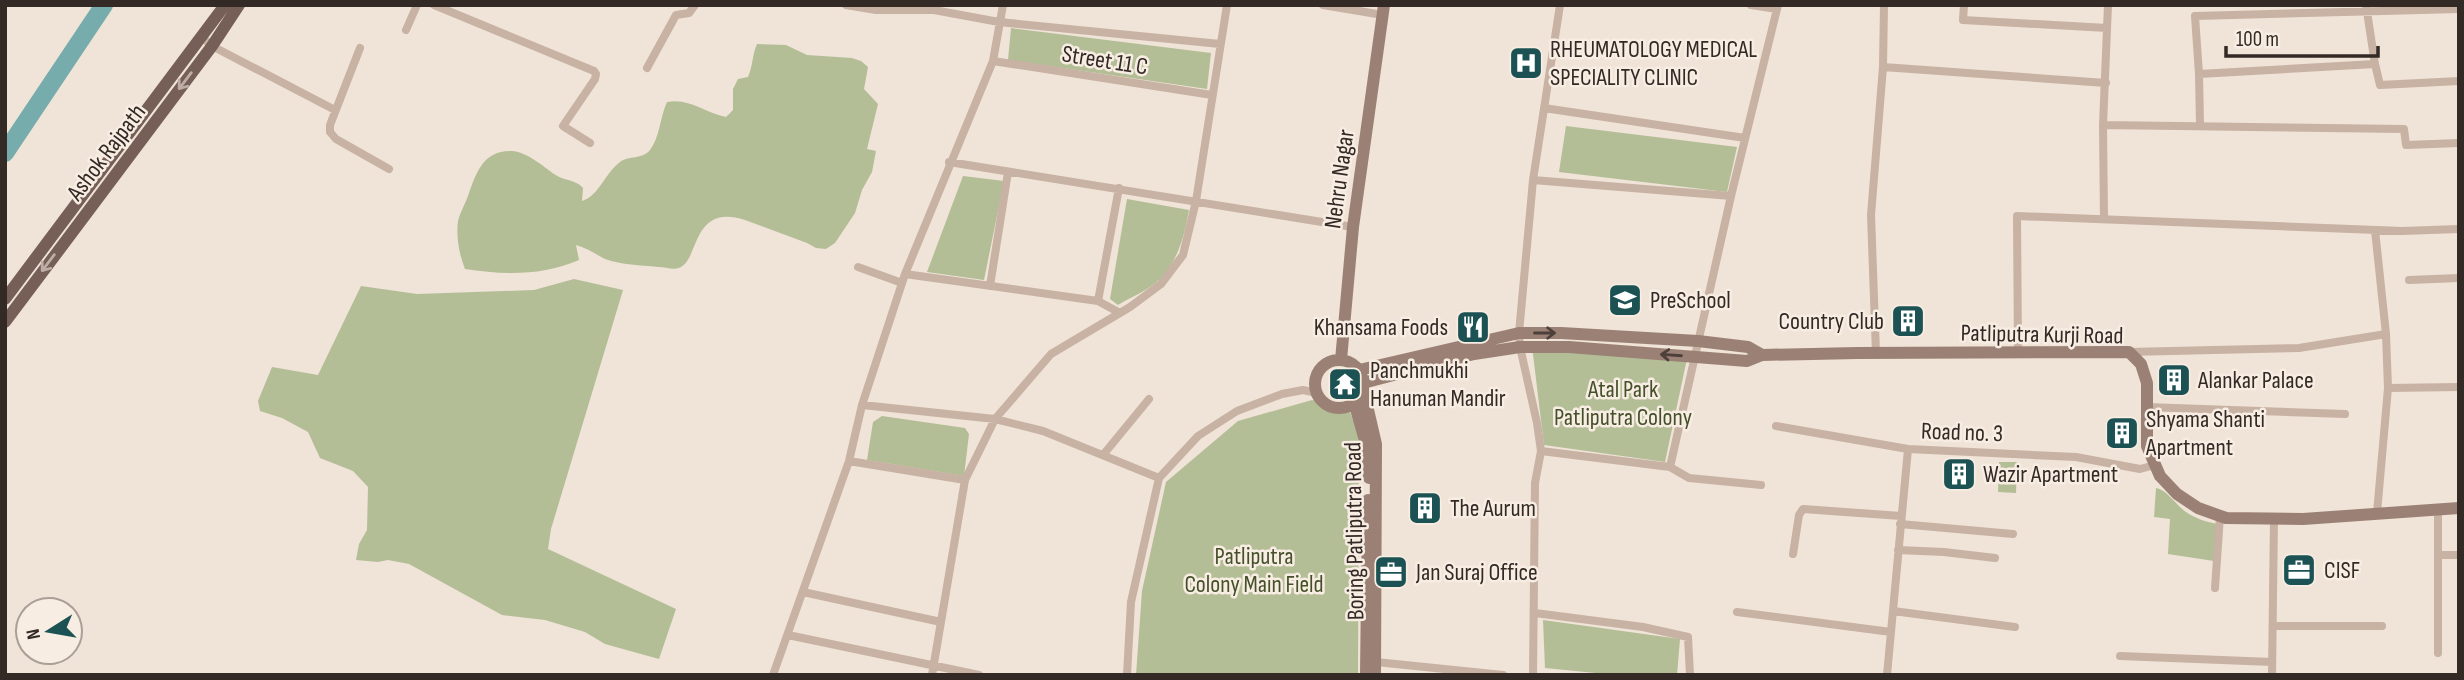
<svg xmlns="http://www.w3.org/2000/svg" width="2464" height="680" font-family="'Sofia Sans Condensed',sans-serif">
<rect width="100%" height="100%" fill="#f0e3d7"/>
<path fill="#b3be97" d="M 1011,28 L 1211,53 L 1207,89 L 1008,60 Z
M 757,44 L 786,45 L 807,55 L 852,58 L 861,61 L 868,67 L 864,89 L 878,104 L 867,149 L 876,151 L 872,172 L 862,190 L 855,213 L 835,243 L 826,249 L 816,248 L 807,243 L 745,220 C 691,203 700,260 679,268 C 673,270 665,267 658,267 C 640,265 622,265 605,259 C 595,254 587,248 576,245 L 579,260 C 542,276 504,275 465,269 C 459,254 456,237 458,221 C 460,213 465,204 468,196 C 476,173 483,150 512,151 C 527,152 543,166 554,174 C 564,181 575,179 583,188 L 582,201 C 599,196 605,173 620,162 C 629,155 642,160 650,150 C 660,137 660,117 667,102 C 690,98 705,113 726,117 L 733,110 L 733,89 L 738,79 L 748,77 C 753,66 752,55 757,44 Z
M 1566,126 L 1737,147 L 1727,192 L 1559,172 Z
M 963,176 L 1004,181 L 984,280 L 927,272 Z
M 1127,199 L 1189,210 C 1185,234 1178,261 1160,279 C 1149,290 1131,297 1118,305 L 1110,299 Z
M 574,279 L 623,290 L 551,529 L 548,549 L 676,609 L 659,659 L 605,644 L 585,632 L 545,620 L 502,615 L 409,564 L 388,560 L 378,562 L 356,560 L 359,544 L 367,530 L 368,487 L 353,471 L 320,458 L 308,432 L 282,418 L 260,411 L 258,401 L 272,367 L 318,375 L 361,286 L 417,294 L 534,290 Z
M 1532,346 L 1688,354 L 1665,462 L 1544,445 Z
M 1312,400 L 1333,406 L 1347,404 L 1359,436 L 1358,675 L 1136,675 L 1142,591 L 1166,482 L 1238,421 Z
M 882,416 L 965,428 L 969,434 L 964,476 L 867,460 L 873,422 Z
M 1999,462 L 2017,462 L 2016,493 L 1998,492 Z
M 2156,488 C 2166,489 2176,505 2186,512 C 2196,519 2207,522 2218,524 L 2214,561 L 2168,554 L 2170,519 L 2154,517 Z
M 1543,620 L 1680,639 L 1677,675 L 1616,675 L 1545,668 Z"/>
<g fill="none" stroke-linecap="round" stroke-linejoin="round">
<path stroke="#76acac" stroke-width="18" d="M 5,153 L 104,5"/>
<path stroke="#c7b2a3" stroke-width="8" d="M 434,5 L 594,71 L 596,74 L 595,79 L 563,126 L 590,143
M 846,5 L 876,10 L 934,10 L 999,22 L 1220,44
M 1323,5 L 1383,15
M 1751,5 L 1777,9
M 1964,5 L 1963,20 L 2107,28
M 2366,5 L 2375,64
M 406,30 L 417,5
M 202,37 L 212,46 L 335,110
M 360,48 L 330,125 L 330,132 L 336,139 L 389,169
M 993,61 L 1212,95
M 1883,67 L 2106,83
M 647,68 L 676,15 L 689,13 L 695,5
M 2199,74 L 2195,16 L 2459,9
M 1544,108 L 1745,138
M 2103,125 L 2404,129 L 2406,145 L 2459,143
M 2200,125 L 2199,74 L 2375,64 L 2380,85 L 2459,81
M 949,162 L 1353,227
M 1533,180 L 1731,196
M 2104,219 L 2103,125 L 2108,5
M 2375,230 L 2386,334 L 2388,388 L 2377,513
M 858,267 L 902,283
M 905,274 L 1098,301 L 1120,313
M 2409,280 L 2459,278
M 990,286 L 1008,172
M 1098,301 L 1119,188
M 2129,352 L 2299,348 L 2386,334
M 1876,353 L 1871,215 L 1883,67 L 1884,5
M 2018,353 L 2017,216 L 2402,231 L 2459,229
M 2388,388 L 2459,387
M 862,405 L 995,419 L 1043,431 L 1159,478
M 2146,407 L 2345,414
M 1776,426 L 1908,449
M 1541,451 L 1670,467 L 1689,478 L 1761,485
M 1103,455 L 1149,399
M 849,461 L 965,480
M 1670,467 L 1731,196 L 1778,5
M 1900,524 L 2013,534
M 1898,550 L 1944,552 L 1995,558
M 1793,554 L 1799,515 L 1803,509 L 1901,516
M 2438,555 L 2459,555
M 2215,588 L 2220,516
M 803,592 L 941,622
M 1893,611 L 2015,627
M 1737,612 L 1891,632
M 1535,613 L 1643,627 L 1688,637 L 1690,675
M 2273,626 L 2382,626
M 788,635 L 979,675
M 2438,653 L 2438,509
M 2120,656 L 2272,662
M 1376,662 L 1503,675
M 773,675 L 849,461 L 862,405 L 905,274 L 993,61 L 1003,5
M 932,675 L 965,480 L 995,419 L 1051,354 L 1130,307 L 1161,284 L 1183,255 L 1196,201 L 1227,5
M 1127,675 L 1131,602 L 1159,478 L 1198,436 L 1237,411 L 1282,394 L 1303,390 L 1317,393
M 1533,675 L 1535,483 L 1541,451 L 1537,423 L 1520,347 L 1519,333 L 1533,180 L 1560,5
M 1887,675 L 1908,449 L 2076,457 L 2140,469 L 2155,465
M 2272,675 L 2274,518"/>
<path stroke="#9b8175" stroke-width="12" d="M 1341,360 L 1353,227 L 1384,5
M1315 384a24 24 0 1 1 48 0a24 24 0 1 1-48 0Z
M 1359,370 L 1519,333 L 1561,333 L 1698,341 L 1748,347 L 1762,355
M 1363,383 L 1474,354 L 1520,347 L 1569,347 L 1747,361 L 1762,355 L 1857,353 L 2129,352 L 2141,364 L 2147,383 L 2147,446 L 2160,476 L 2177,494 L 2198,508 L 2226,518 L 2303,519 L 2459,508
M 1363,388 L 1376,444 L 1375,675
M 1354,402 L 1366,444 L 1369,478
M 1366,675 L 1368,500"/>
<path stroke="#755f56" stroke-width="12" d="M 5,299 L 225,5
M 5,322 L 212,46 L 239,5"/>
</g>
<defs><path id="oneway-shaft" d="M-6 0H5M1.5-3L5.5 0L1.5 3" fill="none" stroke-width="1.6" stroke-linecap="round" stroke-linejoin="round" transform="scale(1.75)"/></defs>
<g stroke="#bdada4">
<use href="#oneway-shaft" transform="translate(185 81) rotate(127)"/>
<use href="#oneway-shaft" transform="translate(48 263) rotate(127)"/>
</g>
<g stroke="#4d3f39">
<use href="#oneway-shaft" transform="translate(1545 333)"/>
<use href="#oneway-shaft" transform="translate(1671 355) rotate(-176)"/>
</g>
<defs>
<g id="hospital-square" transform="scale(1.75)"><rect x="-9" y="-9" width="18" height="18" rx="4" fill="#1c5253" stroke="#f8ede3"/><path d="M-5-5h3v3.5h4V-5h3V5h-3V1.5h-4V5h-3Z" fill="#fff"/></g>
<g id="school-square" transform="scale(1.75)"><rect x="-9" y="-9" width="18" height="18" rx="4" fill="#1c5253" stroke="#f8ede3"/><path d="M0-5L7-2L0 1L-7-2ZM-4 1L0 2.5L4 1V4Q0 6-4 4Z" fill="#fff"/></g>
<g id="building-square" transform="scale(1.75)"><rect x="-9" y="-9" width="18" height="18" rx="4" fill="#1c5253" stroke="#f8ede3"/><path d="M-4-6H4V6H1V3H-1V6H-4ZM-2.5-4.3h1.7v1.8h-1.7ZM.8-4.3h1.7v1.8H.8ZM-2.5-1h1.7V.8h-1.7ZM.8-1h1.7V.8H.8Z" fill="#fff"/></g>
<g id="restaurant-square" transform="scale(1.75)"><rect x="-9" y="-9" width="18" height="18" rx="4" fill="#1c5253" stroke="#f8ede3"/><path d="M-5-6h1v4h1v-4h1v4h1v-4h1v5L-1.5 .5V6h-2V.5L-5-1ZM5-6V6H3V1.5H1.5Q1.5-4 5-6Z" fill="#fff"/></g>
<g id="temple-square" transform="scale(1.75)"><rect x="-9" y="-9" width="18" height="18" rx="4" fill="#1c5253" stroke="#f8ede3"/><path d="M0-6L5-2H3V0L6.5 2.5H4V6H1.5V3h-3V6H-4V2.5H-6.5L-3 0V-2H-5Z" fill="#fff"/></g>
<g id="office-square" transform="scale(1.75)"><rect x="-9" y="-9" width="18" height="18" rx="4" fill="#1c5253" stroke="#f8ede3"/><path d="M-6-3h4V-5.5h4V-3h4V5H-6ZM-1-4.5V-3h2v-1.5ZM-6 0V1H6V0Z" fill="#fff"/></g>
</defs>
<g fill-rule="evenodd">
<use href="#hospital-square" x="1526" y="63"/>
<use href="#school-square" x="1625" y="300"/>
<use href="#building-square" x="1908" y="321"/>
<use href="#restaurant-square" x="1473" y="327"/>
<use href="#building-square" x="2174" y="380"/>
<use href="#temple-square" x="1345" y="384"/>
<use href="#building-square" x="2122" y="433"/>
<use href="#building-square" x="1959" y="474"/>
<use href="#building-square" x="1425" y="508"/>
<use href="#office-square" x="2299" y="570"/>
<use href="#office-square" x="1391" y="572"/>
</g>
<g text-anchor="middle" stroke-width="5" stroke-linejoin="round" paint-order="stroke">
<g font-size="24" fill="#332925" stroke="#f8ede3" text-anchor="start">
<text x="1550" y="57">RHEUMATOLOGY MEDICAL<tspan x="1550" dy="28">SPECIALITY CLINIC</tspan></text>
<text x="1650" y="308">PreSchool</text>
<text x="1884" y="329" text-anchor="end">Country Club</text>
<text x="1448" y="335" text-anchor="end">Khansama Foods</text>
<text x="1370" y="378">Panchmukhi<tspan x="1370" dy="28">Hanuman Mandir</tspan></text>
<text x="2198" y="388">Alankar Palace</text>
<text x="2146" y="427">Shyama Shanti<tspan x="2146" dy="28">Apartment</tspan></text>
<text x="1983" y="482">Wazir Apartment</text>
<text x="1450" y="516">The Aurum</text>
<text x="2324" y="578">CISF</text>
<text x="1416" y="580">Jan Suraj Office</text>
</g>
<g font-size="24" fill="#332925" stroke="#f8ede3">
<text transform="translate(1105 60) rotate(9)" y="8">Street 11 C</text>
<text transform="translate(106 152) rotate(-53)" y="8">Ashok Rajpath</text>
<text transform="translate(1339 179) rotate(-82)" y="8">Nehru Nagar</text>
<text transform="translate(2042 334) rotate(1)" y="8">Patliputra Kurji Road</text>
<text transform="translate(1962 432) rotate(2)" y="8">Road no. 3</text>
<text transform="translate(1354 531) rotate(-91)" y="8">Boring Patliputra Road</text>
</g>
<g font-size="24" fill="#445029" stroke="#f8ede3">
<text x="1623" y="397">Atal Park<tspan x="1623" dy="28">Patliputra Colony</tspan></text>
<text x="1254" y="564">Patliputra<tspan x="1254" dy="28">Colony Main Field</tspan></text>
</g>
</g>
<rect width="2464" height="680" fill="none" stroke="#332925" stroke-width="14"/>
<g transform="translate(49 631) rotate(259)"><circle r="33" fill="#f8ede3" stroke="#a99f97" stroke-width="2"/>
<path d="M0-5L12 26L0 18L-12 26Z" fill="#1c5253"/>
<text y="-10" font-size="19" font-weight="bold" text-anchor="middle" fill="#332925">N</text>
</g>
<path d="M2226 46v10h152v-10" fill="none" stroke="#332925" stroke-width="3.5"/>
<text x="2236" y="46" font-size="21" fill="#332925" stroke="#f8ede3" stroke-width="5" paint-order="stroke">100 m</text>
</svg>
